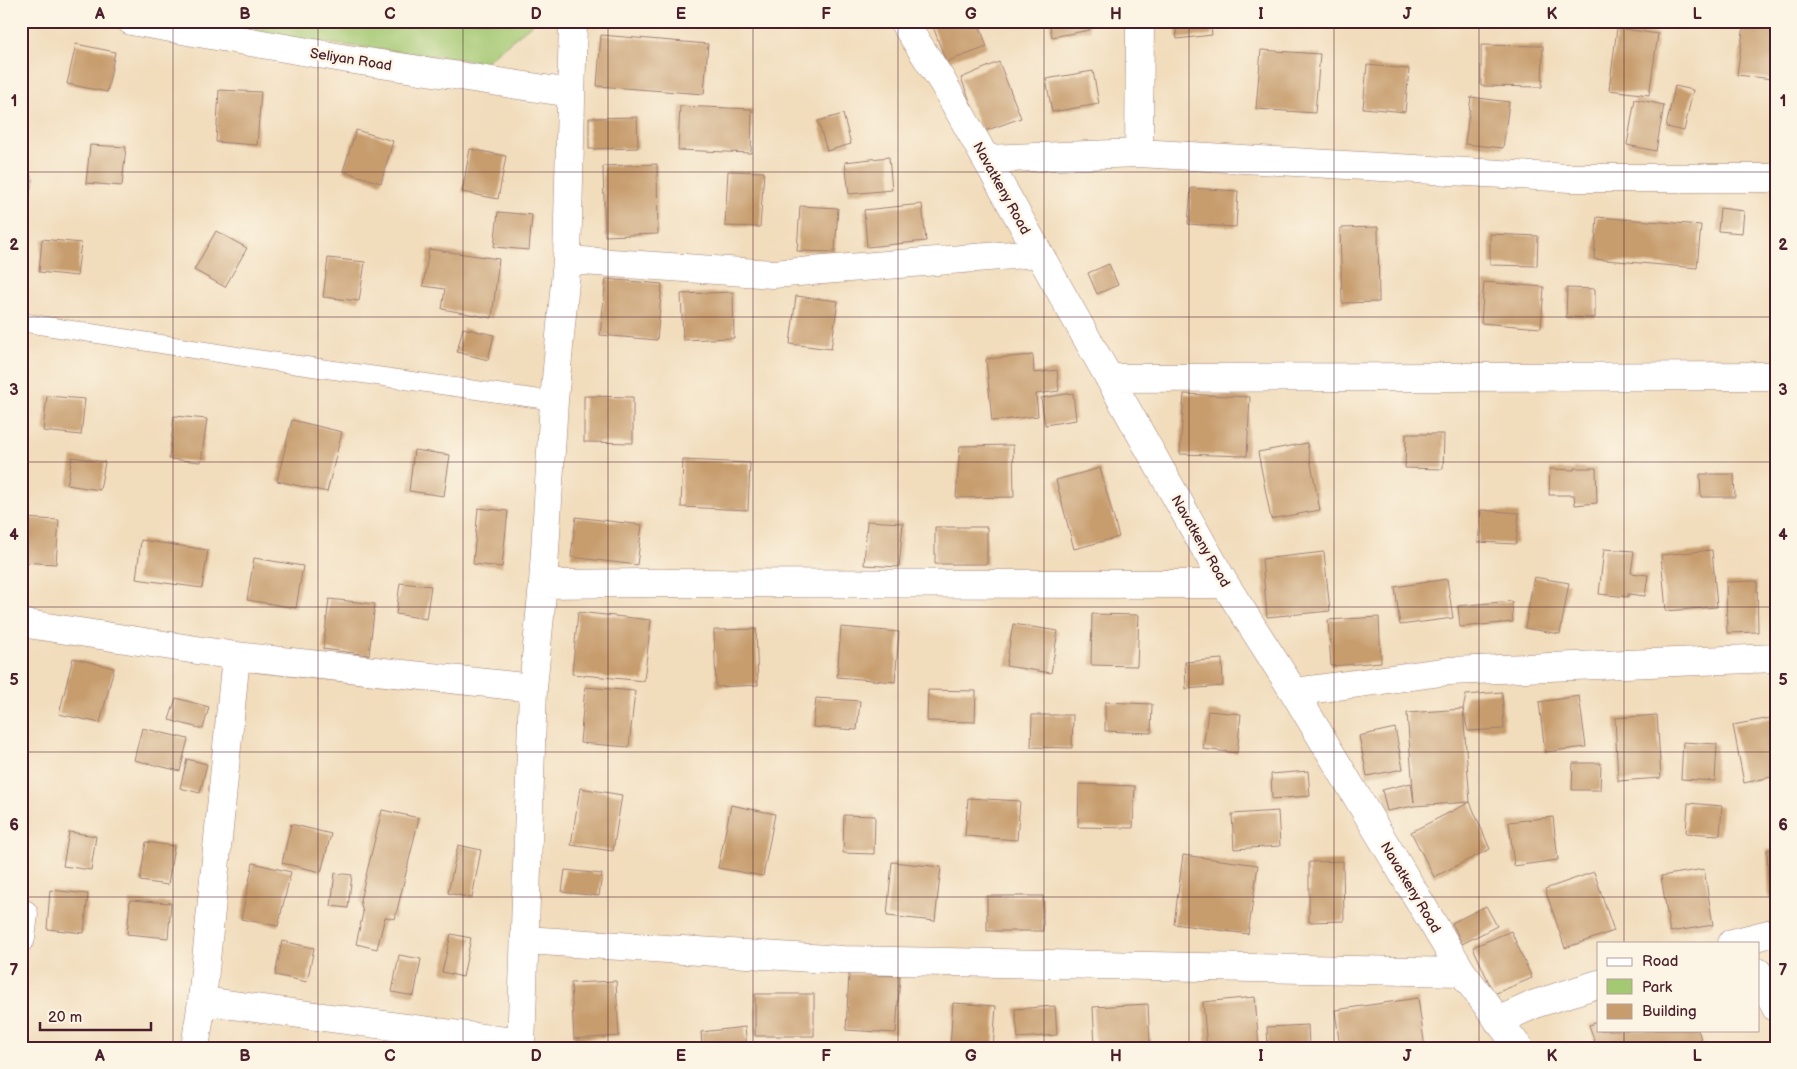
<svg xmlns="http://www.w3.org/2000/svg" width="1797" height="1069" font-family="'Balsamiq Sans',sans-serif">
<rect width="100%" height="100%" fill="#fcf5e5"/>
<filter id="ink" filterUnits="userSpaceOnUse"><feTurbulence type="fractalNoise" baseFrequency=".02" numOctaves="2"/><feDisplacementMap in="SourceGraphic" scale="10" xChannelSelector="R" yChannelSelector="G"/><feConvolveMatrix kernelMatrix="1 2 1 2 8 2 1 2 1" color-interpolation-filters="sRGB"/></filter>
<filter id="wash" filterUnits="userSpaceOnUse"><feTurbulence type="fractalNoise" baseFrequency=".0096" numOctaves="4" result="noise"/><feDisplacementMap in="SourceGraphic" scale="20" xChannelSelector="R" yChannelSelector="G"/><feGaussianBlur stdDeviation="1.12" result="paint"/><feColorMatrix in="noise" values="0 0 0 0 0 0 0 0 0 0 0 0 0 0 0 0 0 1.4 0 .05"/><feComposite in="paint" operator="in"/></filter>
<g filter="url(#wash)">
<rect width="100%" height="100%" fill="#f1dcbb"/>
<path fill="#a4c973" stroke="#77744f" d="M 142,21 L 536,21 L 485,62 Z"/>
<g id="blocks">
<path fill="#c79d6e" d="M 931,21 L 978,21 L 987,47 L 946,62 Z
M 1049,21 L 1089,21 L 1090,30 L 1052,37 Z
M 1175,21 L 1210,21 L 1212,35 L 1177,39 Z
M 1744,24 L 1776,27 L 1776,58 L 1773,79 L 1737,75 Z
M 1617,28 L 1658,34 L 1649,95 L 1609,90 Z
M 601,35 L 708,44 L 704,94 L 597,86 Z
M 76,44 L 115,52 L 107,92 L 67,84 Z
M 1481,45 L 1543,46 L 1542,87 L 1481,86 Z
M 1261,50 L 1320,54 L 1315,113 L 1256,109 Z
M 999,62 L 1021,118 L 982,132 L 961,78 Z
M 1367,65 L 1409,69 L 1405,112 L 1363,108 Z
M 1093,71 L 1099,104 L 1052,112 L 1046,79 Z
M 1675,86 L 1693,90 L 1684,131 L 1666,127 Z
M 219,90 L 261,92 L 257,145 L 216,142 Z
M 1471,97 L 1509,102 L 1503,148 L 1465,144 Z
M 1635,99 L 1664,105 L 1656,151 L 1627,145 Z
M 680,106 L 752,109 L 751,153 L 678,150 Z
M 843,114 L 851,144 L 827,151 L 818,121 Z
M 637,117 L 638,148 L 589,149 L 589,118 Z
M 356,130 L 393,141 L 381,183 L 343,171 Z
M 90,145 L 126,147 L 122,186 L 86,183 Z
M 470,149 L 506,156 L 498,199 L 462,192 Z
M 889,157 L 892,190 L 849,194 L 845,162 Z
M 657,164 L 658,234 L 605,236 L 603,166 Z
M 728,171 L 764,172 L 760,227 L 725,226 Z
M 1191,188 L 1238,191 L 1236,227 L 1188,224 Z
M 922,204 L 926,241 L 867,247 L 864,210 Z
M 800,206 L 838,208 L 835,252 L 797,251 Z
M 1720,208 L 1744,211 L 1742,233 L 1718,231 Z
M 498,212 L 532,215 L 529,250 L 494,247 Z
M 1597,217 L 1701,225 L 1697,268 L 1594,259 Z
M 1378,227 L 1379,302 L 1342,303 L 1340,228 Z
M 216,231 L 247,248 L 225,287 L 194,270 Z
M 1490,234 L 1538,236 L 1537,266 L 1490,265 Z
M 42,239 L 81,243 L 77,276 L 39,272 Z
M 429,249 L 499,259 L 492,318 L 442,309 L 445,289 L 423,286 Z
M 328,258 L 365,262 L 359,301 L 323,297 Z
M 1109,264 L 1118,285 L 1097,294 L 1088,273 Z
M 606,279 L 662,284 L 657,340 L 600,335 Z
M 1484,282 L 1544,287 L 1541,328 L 1481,323 Z
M 1567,288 L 1595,289 L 1595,318 L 1566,317 Z
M 733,292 L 734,338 L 683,340 L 681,294 Z
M 796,296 L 838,301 L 831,349 L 790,344 Z
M 463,328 L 494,335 L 488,360 L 457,352 Z
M 1033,355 L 1034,373 L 1057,370 L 1059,391 L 1036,394 L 1038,416 L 992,421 L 986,359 Z
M 1073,393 L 1076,420 L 1045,425 L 1041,398 Z
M 1184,394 L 1250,397 L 1247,456 L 1180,454 Z
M 47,396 L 85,399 L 81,435 L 43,431 Z
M 584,396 L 633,397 L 633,443 L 584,442 Z
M 174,416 L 207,419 L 201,462 L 169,459 Z
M 292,420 L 342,432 L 327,492 L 277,481 Z
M 1406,434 L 1444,434 L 1443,469 L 1405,468 Z
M 1307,443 L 1320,510 L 1271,519 L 1258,452 Z
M 1013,445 L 1014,497 L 956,498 L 960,446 Z
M 414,450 L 450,455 L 444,496 L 409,491 Z
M 72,457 L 105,462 L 100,490 L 67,485 Z
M 683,460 L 750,463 L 748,510 L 681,507 Z
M 1100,468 L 1119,537 L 1074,549 L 1056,480 Z
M 1574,468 L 1596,468 L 1597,503 L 1575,505 L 1574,495 L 1549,495 L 1550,469 L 1574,470 Z
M 1700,474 L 1734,474 L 1735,497 L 1701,497 Z
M 478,508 L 508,511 L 502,567 L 473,564 Z
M 1481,510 L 1519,513 L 1516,544 L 1478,542 Z
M 576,517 L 642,525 L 637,565 L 571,557 Z
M 22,518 L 59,520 L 56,564 L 21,562 Z
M 867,521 L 903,523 L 899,567 L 864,565 Z
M 935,527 L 987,527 L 987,564 L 935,564 Z
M 141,540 L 208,550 L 202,588 L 136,579 Z
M 1604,549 L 1634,551 L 1631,573 L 1648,575 L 1645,596 L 1628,594 L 1628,597 L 1599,594 Z
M 1712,550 L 1717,607 L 1666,611 L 1661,555 Z
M 1324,552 L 1330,611 L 1267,617 L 1262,559 Z
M 254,558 L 303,566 L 296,608 L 247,600 Z
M 1534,577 L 1569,583 L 1560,634 L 1525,628 Z
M 1447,579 L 1453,618 L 1400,625 L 1395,587 Z
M 1757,581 L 1758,632 L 1727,633 L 1726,582 Z
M 400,583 L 431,586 L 426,619 L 396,614 Z
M 329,599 L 375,604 L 369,655 L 323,649 Z
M 1512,601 L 1513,622 L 1460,627 L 1458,606 Z
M 578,612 L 651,620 L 644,681 L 572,674 Z
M 1092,614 L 1139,615 L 1137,666 L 1091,665 Z
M 1379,617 L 1381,662 L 1331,666 L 1328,620 Z
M 1013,624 L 1058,631 L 1051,673 L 1006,666 Z
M 841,627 L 899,632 L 895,682 L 837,677 Z
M 756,629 L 758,685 L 716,687 L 714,630 Z
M 73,658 L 114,668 L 100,723 L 59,714 Z
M 1222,659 L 1223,686 L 1186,689 L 1185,662 Z
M 585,687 L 635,691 L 629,747 L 580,743 Z
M 928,690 L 976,691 L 975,722 L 927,721 Z
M 1502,692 L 1504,729 L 1468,731 L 1463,709 L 1470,802 L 1490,849 L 1434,877 L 1411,832 L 1470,802 L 1414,806 L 1387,811 L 1382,790 L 1411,783 L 1414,802 L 1407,713 L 1463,709 L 1466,695 Z
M 1579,696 L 1586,747 L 1545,752 L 1539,702 Z
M 176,698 L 209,707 L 203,729 L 169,720 Z
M 816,698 L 860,701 L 857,730 L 813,727 Z
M 1105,702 L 1152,704 L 1151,733 L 1105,731 Z
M 1208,711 L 1241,714 L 1237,753 L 1203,749 Z
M 1032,715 L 1073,715 L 1072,748 L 1031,747 Z
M 1657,715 L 1661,778 L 1618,781 L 1615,718 Z
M 1776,717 L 1776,776 L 1744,783 L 1733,725 Z
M 142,728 L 188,739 L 180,771 L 134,760 Z
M 1395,728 L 1403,769 L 1367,776 L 1359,736 Z
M 1683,742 L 1717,744 L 1715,781 L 1681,779 Z
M 187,759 L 207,764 L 200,793 L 180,788 Z
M 1573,763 L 1601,763 L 1600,790 L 1572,790 Z
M 1308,771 L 1310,796 L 1272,799 L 1271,774 Z
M 1079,784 L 1135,786 L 1133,828 L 1078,827 Z
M 580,788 L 622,795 L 613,851 L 571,845 Z
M 968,798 L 1020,801 L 1017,840 L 965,836 Z
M 1688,803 L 1722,806 L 1720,835 L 1686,833 Z
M 731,805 L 775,814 L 763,876 L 718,868 Z
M 382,810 L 419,818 L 395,919 L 385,917 L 377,949 L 356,944 L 363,913 L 360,900 Z
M 1278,811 L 1280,846 L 1234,849 L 1232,814 Z
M 844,815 L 875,816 L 874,854 L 843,853 Z
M 1553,817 L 1558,860 L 1514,866 L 1509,822 Z
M 291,824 L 331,834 L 321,872 L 282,863 Z
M 69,832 L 96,836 L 91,870 L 63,866 Z
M 146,842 L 174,846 L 168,885 L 140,881 Z
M 458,845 L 481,850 L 472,898 L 448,893 Z
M 1776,849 L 1776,899 L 1769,899 L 1767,850 Z
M 1183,855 L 1258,865 L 1248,934 L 1174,924 Z
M 1343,861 L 1344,921 L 1309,922 L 1309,862 Z
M 892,862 L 941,867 L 935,921 L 887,916 Z
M 253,863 L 291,872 L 278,926 L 241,919 Z
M 1704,869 L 1713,925 L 1670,932 L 1661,876 Z
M 565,870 L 602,874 L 599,896 L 562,892 Z
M 1594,872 L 1614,931 L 1565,948 L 1545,889 Z
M 335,873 L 352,875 L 348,908 L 331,906 Z
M 50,890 L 88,894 L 84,933 L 47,929 Z
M 987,896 L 1043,896 L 1043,931 L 987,931 Z
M 130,900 L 171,903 L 168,938 L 127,934 Z
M 1486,906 L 1497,926 L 1462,944 L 1452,923 Z
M 1511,931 L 1532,978 L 1494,994 L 1473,947 Z
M 451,934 L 471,938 L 463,977 L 442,972 Z
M 282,941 L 314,948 L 307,982 L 275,975 Z
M 399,955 L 421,959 L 414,996 L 392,992 Z
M 849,974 L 900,976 L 896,1033 L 846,1030 Z
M 616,981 L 619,1036 L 574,1039 L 571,983 Z
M 755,994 L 814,994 L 814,1036 L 755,1036 Z
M 1255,997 L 1259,1048 L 1207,1048 L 1203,1002 Z
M 1418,998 L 1425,1048 L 1340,1048 L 1335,1010 Z
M 953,1003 L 996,1006 L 993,1048 L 950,1047 Z
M 1148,1004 L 1150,1044 L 1095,1047 L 1093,1007 Z
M 1055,1006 L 1057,1035 L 1018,1038 L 1015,1009 Z
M 1598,1022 L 1598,1030 L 1698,1030 L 1704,1048 L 1597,1048 L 1589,1025 Z
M 1308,1025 L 1309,1048 L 1268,1048 L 1267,1027 Z
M 745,1027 L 747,1048 L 702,1048 L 701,1032 Z"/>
</g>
</g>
<g filter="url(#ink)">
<use href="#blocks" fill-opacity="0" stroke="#9e7e73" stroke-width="1"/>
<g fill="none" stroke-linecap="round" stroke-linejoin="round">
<g stroke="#9e7e73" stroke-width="19">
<path id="lane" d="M 21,193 L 23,180
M 21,322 L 263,360 L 554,401"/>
</g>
<g stroke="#9e7e73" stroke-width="29">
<path id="street" d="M 131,21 L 348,59 L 571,93
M 903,21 L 942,81 L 1225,584 L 1294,692 L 1462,972 L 1519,1048
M 1139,153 L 1140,21
M 986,159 L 1139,153 L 1570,178 L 1776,178
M 567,260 L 773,274 L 1038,253
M 1109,378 L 1776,376
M 543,584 L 646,583 L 1225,584
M 21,623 L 236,656 L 533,688
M 1294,692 L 1449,671 L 1776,658
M 21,938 L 24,914
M 525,940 L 843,960 L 1462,972
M 1732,943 L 1776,932
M 1758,972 L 1776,1008
M 202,1001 L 521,1043
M 1498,1021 L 1535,1004 L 1598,984
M 195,1048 L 202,1001 L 236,656
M 521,1048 L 533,688 L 543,584 L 554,401 L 567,260 L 573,21"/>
</g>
<use href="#lane" stroke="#fff" stroke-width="18"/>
<use href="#street" stroke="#fff" stroke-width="28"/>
</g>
</g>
<path fill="none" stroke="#4a1f2b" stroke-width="1" stroke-opacity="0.55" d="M 173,21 L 173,1048M 318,21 L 318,1048M 463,21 L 463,1048M 608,21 L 608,1048M 753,21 L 753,1048M 898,21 L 898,1048M 1044,21 L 1044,1048M 1189,21 L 1189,1048M 1334,21 L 1334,1048M 1479,21 L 1479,1048M 1624,21 L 1624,943M 21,172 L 1776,172M 21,317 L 1776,317M 21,462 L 1776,462M 21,607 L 1776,607M 21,752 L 1776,752M 21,897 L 1776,897M 1624,1030 L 1624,1048"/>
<g text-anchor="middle" stroke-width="5" stroke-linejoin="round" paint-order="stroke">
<g font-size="14" fill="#4a1f2b" stroke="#fcf5e5">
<text transform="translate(351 59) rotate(9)" y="5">Seliyan Road</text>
<text transform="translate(1002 188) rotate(61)" y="5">Navatkeny Road</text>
<text transform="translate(1201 541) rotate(60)" y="5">Navatkeny Road</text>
<text transform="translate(1411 887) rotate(59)" y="5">Navatkeny Road</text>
</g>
</g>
<rect width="1797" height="1069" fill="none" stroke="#fcf5e5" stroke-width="55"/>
<rect x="1597" y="942" width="162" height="90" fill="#fcf5e5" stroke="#b59f9b"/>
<rect x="1607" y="958" width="25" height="8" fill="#ffffff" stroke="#b59f9b"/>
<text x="1642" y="966" font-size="15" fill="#4a1f2b">Road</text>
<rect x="1607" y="979" width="25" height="15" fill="#a4c973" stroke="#b59f9b"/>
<text x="1642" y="992" font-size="15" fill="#4a1f2b">Park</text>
<rect x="1607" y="1004" width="25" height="15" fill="#c79d6e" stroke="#b59f9b"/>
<text x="1642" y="1016" font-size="15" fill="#4a1f2b">Building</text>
<path d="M40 1022v8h111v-8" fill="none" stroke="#4a1f2b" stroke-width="2.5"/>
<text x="48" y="1022" font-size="15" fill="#4a1f2b" stroke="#fcf5e5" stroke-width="4" paint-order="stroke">20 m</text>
<rect x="28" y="28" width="1742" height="1014" fill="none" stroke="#4a1f2b" stroke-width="2"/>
<g font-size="16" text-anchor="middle" font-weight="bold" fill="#4a1f2b">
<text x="100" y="19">A</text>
<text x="245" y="19">B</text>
<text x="390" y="19">C</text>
<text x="536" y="19">D</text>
<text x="681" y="19">E</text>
<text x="826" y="19">F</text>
<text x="971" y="19">G</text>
<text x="1116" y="19">H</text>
<text x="1261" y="19">I</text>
<text x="1407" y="19">J</text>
<text x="1552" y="19">K</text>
<text x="1697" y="19">L</text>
<text x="14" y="106">1</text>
<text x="1783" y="106">1</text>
<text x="14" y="250">2</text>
<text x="1783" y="250">2</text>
<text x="14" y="395">3</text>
<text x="1783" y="395">3</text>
<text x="14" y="540">4</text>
<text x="1783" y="540">4</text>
<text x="14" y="685">5</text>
<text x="1783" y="685">5</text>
<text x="14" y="830">6</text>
<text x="1783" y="830">6</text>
<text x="14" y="975">7</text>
<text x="1783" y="975">7</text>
<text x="100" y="1061">A</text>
<text x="245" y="1061">B</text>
<text x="390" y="1061">C</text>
<text x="536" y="1061">D</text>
<text x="681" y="1061">E</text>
<text x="826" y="1061">F</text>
<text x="971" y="1061">G</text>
<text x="1116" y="1061">H</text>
<text x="1261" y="1061">I</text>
<text x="1407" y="1061">J</text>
<text x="1552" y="1061">K</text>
<text x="1697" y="1061">L</text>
</g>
</svg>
